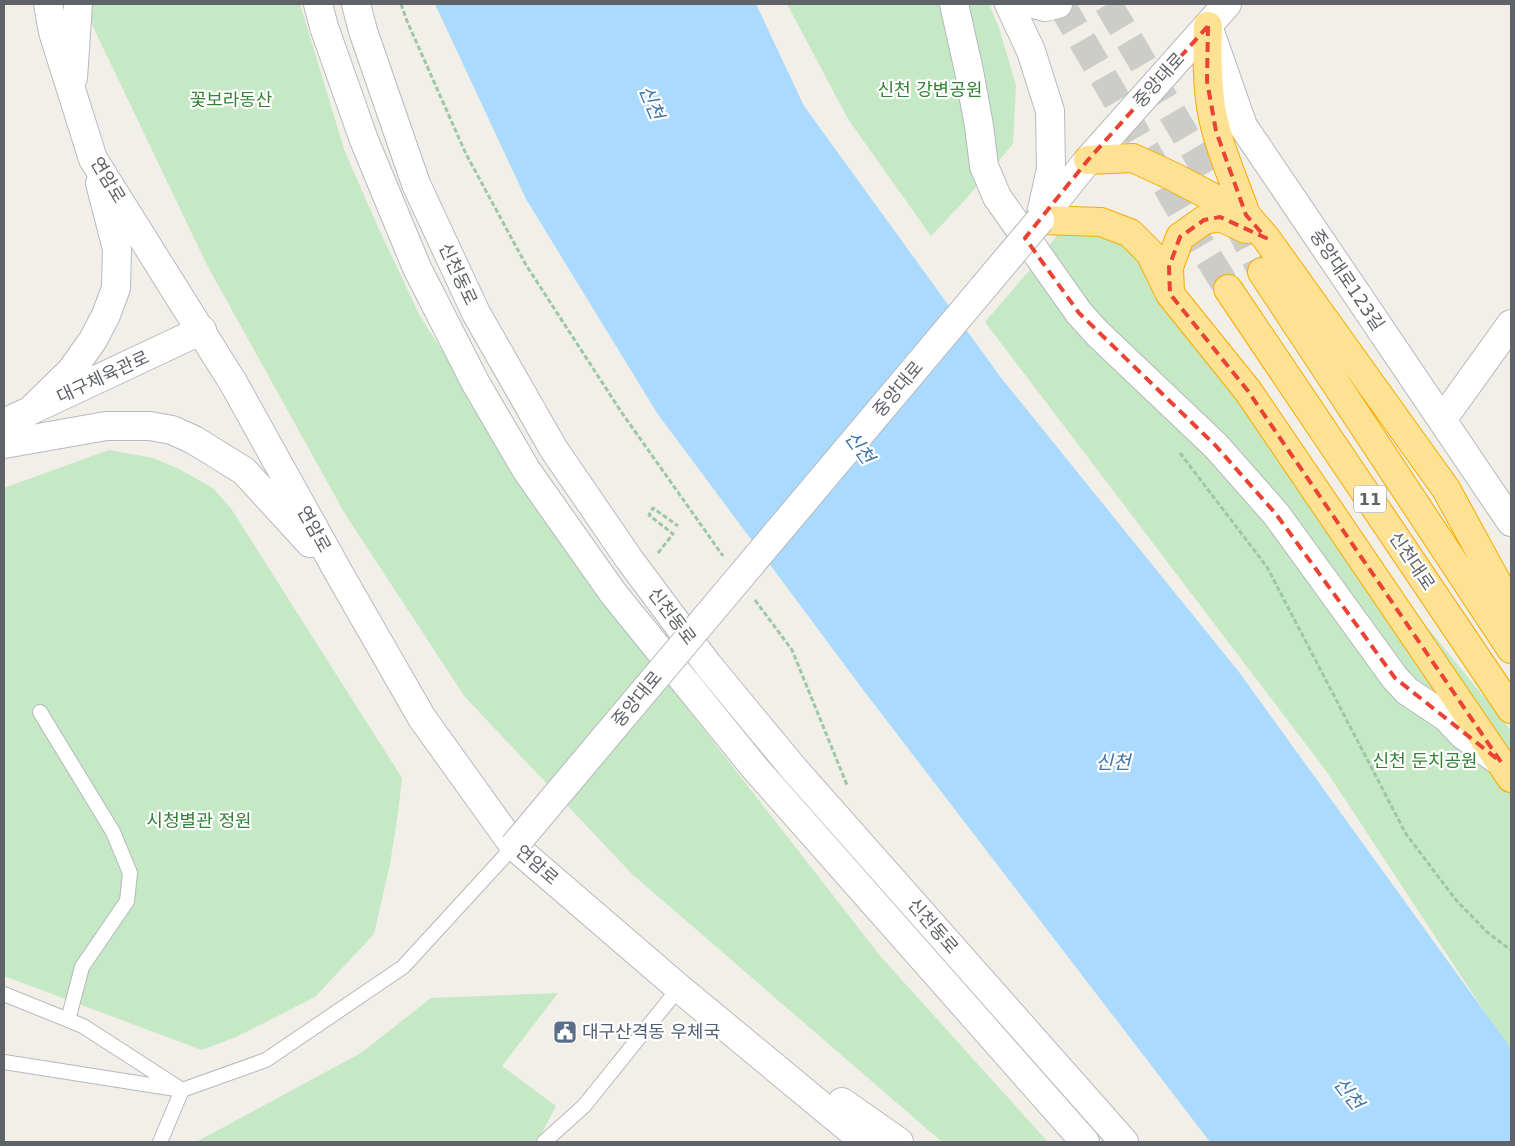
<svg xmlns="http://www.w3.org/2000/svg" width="1515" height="1146" font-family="'DejaVu Sans','Noto Sans KR',sans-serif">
<rect width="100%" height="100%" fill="#f1efe8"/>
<path fill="#c5e8c5" d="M 85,4 L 300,4 L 345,152 L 378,227 L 420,316 L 519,472 L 606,604 L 881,957 L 1048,1142 L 942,1142 L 632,874 L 465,697 L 345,514 L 207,265 L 86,12 Z
M 787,4 L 989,4 L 999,28 L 1016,85 L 1013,144 L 966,199 L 931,236 L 848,119 Z
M 1114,228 L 1325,502 L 1511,730 L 1511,1052 L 1327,772 L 985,322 L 1041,257 L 1057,235 Z
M 109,450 L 153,458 L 179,469 L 213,488 L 232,510 L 402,778 L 398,813 L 390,864 L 374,934 L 315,997 L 236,1037 L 202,1050 L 4,976 L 4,488 Z
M 558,993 L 502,1066 L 556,1106 L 537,1142 L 196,1142 L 361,1053 L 431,998 Z"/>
<path fill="#aadaff" d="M 435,4 L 756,4 L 804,106 L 1002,379 L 1239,672 L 1507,1043 L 1511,1050 L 1511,1142 L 1210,1142 L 864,691 L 657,413 L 526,199 Z"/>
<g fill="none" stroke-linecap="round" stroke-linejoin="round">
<path stroke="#ccccc8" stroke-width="28" stroke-dasharray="28 14" stroke-linecap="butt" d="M 1061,4 L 1202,247 L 1228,289
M 1108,4 L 1239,226 L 1262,272"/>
<g stroke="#b5b8bc" stroke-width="16">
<path id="lane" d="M 40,712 L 113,832 L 130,873 L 127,901 L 82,967 L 68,1020
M 4,994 L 83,1026 L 182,1090 L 160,1142
M 4,1062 L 182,1090 L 266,1060 L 403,967 L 514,846
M 544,1142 L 584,1106 L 679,988"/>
</g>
<g stroke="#b5b8bc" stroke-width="30">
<path id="street" d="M 954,4 L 969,71 L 979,126 L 984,166 L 997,197 L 1079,313 L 1097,333 L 1216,446 L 1276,514 L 1395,678 L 1407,691 L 1446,717 L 1463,735 L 1496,759
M 1209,29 L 1243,126 L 1511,522
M 1442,420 L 1511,324"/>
</g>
<g stroke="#b6babf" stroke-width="30">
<path id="secondary" d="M 48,4 L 53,32 L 93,159 L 234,384 L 340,575 L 422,718 L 514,846 L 679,988 L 865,1142
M 318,4 L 324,27 L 364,140 L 417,268 L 475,382 L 527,471 L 613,593 L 754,767 L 1085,1142
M 356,4 L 363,31 L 416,184 L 476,313 L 553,448 L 629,559 L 708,665 L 794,769 L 1124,1142
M 1009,4 L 1031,51 L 1050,111 L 1051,169 L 1041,214
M 1034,4 L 1045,7 L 1058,4
M 73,78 L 78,4
M 1040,220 L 1088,160 L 1227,4
M 31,410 L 71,371 L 93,340 L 106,315 L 116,288 L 117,249 L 100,183
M 4,423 L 202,330
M 4,444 L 106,426 L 150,426 L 172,430 L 194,440 L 244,471 L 310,543
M 842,1102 L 899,1142"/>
</g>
<g stroke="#f9ab00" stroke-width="30">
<path id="highway" d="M 1208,26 C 1207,53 1207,80 1211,107 C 1217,144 1234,180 1246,215
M 1088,160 L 1133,158 L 1174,177 L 1246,215 L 1266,238 L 1446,489 L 1511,608
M 1040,220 L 1101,222 L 1130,233 L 1150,253 L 1170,294 L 1248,391 L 1511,778
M 1262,272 L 1511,649
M 1228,289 L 1511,709
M 1170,293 L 1169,267 L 1180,237 L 1204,220 L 1220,217 L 1246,229"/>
</g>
<path stroke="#9cc7a9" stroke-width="3" stroke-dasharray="5 2.5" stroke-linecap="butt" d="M 401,4 L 407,21 L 466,154 L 526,265 L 622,413 L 723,556
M 1180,453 L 1267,567 L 1406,834 L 1456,900 L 1487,932 L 1511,950
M 658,553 L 673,534 L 649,515 L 653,508 L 678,526
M 755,600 L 792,650 L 847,785"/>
<use href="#lane" stroke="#fff" stroke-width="14"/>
<use href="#street" stroke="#fff" stroke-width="28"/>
<use href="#secondary" stroke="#fff" stroke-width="28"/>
<use href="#highway" stroke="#fde293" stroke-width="28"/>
<g stroke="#b6babf" stroke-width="30" stroke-linecap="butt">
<path id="secondary-bridge" d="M 514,846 L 1040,220"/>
</g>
<use href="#secondary-bridge" stroke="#fff" stroke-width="28"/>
</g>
<path fill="none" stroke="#ea4335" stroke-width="4" stroke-dasharray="10 6" stroke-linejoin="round" d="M 1208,26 L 1207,81 L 1216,131 L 1246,215 L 1266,238 L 1220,217 L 1204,220 L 1180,237 L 1169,267 L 1170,294 L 1248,391 L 1501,762 L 1395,678 L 1276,514 L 1216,446 L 1079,313 L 1025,238 L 1088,160 Z"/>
<defs>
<g id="civic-square" transform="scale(1.25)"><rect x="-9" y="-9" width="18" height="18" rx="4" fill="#5c6f8a" stroke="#fff"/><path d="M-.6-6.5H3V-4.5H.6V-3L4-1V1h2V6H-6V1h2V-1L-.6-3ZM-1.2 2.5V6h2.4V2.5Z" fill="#fff"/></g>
</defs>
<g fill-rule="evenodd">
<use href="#civic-square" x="565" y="1032"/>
</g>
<g text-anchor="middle" stroke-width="4.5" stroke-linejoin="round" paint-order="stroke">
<rect fill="#fff" stroke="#8f9295" stroke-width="1" x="1354" y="485.5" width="32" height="27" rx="4"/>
<g font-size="16" font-weight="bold" fill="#5f6368">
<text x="1370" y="505">11</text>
</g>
<g font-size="18" fill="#5f6368" stroke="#fff">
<text transform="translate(1159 80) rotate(-48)" y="6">중앙대로</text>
<text transform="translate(108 180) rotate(59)" y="6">연암로</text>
<text transform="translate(458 274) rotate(65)" y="6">신천동로</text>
<text transform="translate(1347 280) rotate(56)" y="6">중앙대로123길</text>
<text transform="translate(103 377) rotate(-25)" y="6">대구체육관로</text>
<text transform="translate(898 389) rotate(-50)" y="6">중앙대로</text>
<text transform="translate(314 529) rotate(61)" y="6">연암로</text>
<text transform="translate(1412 561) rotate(56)" y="6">신천대로</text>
<text transform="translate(672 616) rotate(53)" y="6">신천동로</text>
<text transform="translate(637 699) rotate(-50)" y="6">중앙대로</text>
<text transform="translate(537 865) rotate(41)" y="6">연암로</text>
<text transform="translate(933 926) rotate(49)" y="6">신천동로</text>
</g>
<g font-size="18" fill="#348238" stroke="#fff">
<text x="930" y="96">신천 강변공원</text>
<text x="231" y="106">꽃보라동산</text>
<text x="1425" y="767">신천 둔치공원</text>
<text x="199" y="827">시청별관 정원</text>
</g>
<g font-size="18" fill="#4e5e75" stroke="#fff" text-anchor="start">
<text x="582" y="1038">대구산격동 우체국</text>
</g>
<g font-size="19" font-style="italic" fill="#4174aa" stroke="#fff">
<text transform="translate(652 102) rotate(67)" y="7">신천</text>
<text transform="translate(860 447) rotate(54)" y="7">신천</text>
<text x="1113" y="769">신천</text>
<text transform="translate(1349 1093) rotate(52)" y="7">신천</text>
</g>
</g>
<rect width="1515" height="1146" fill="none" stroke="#5f6368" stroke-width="10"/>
</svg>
